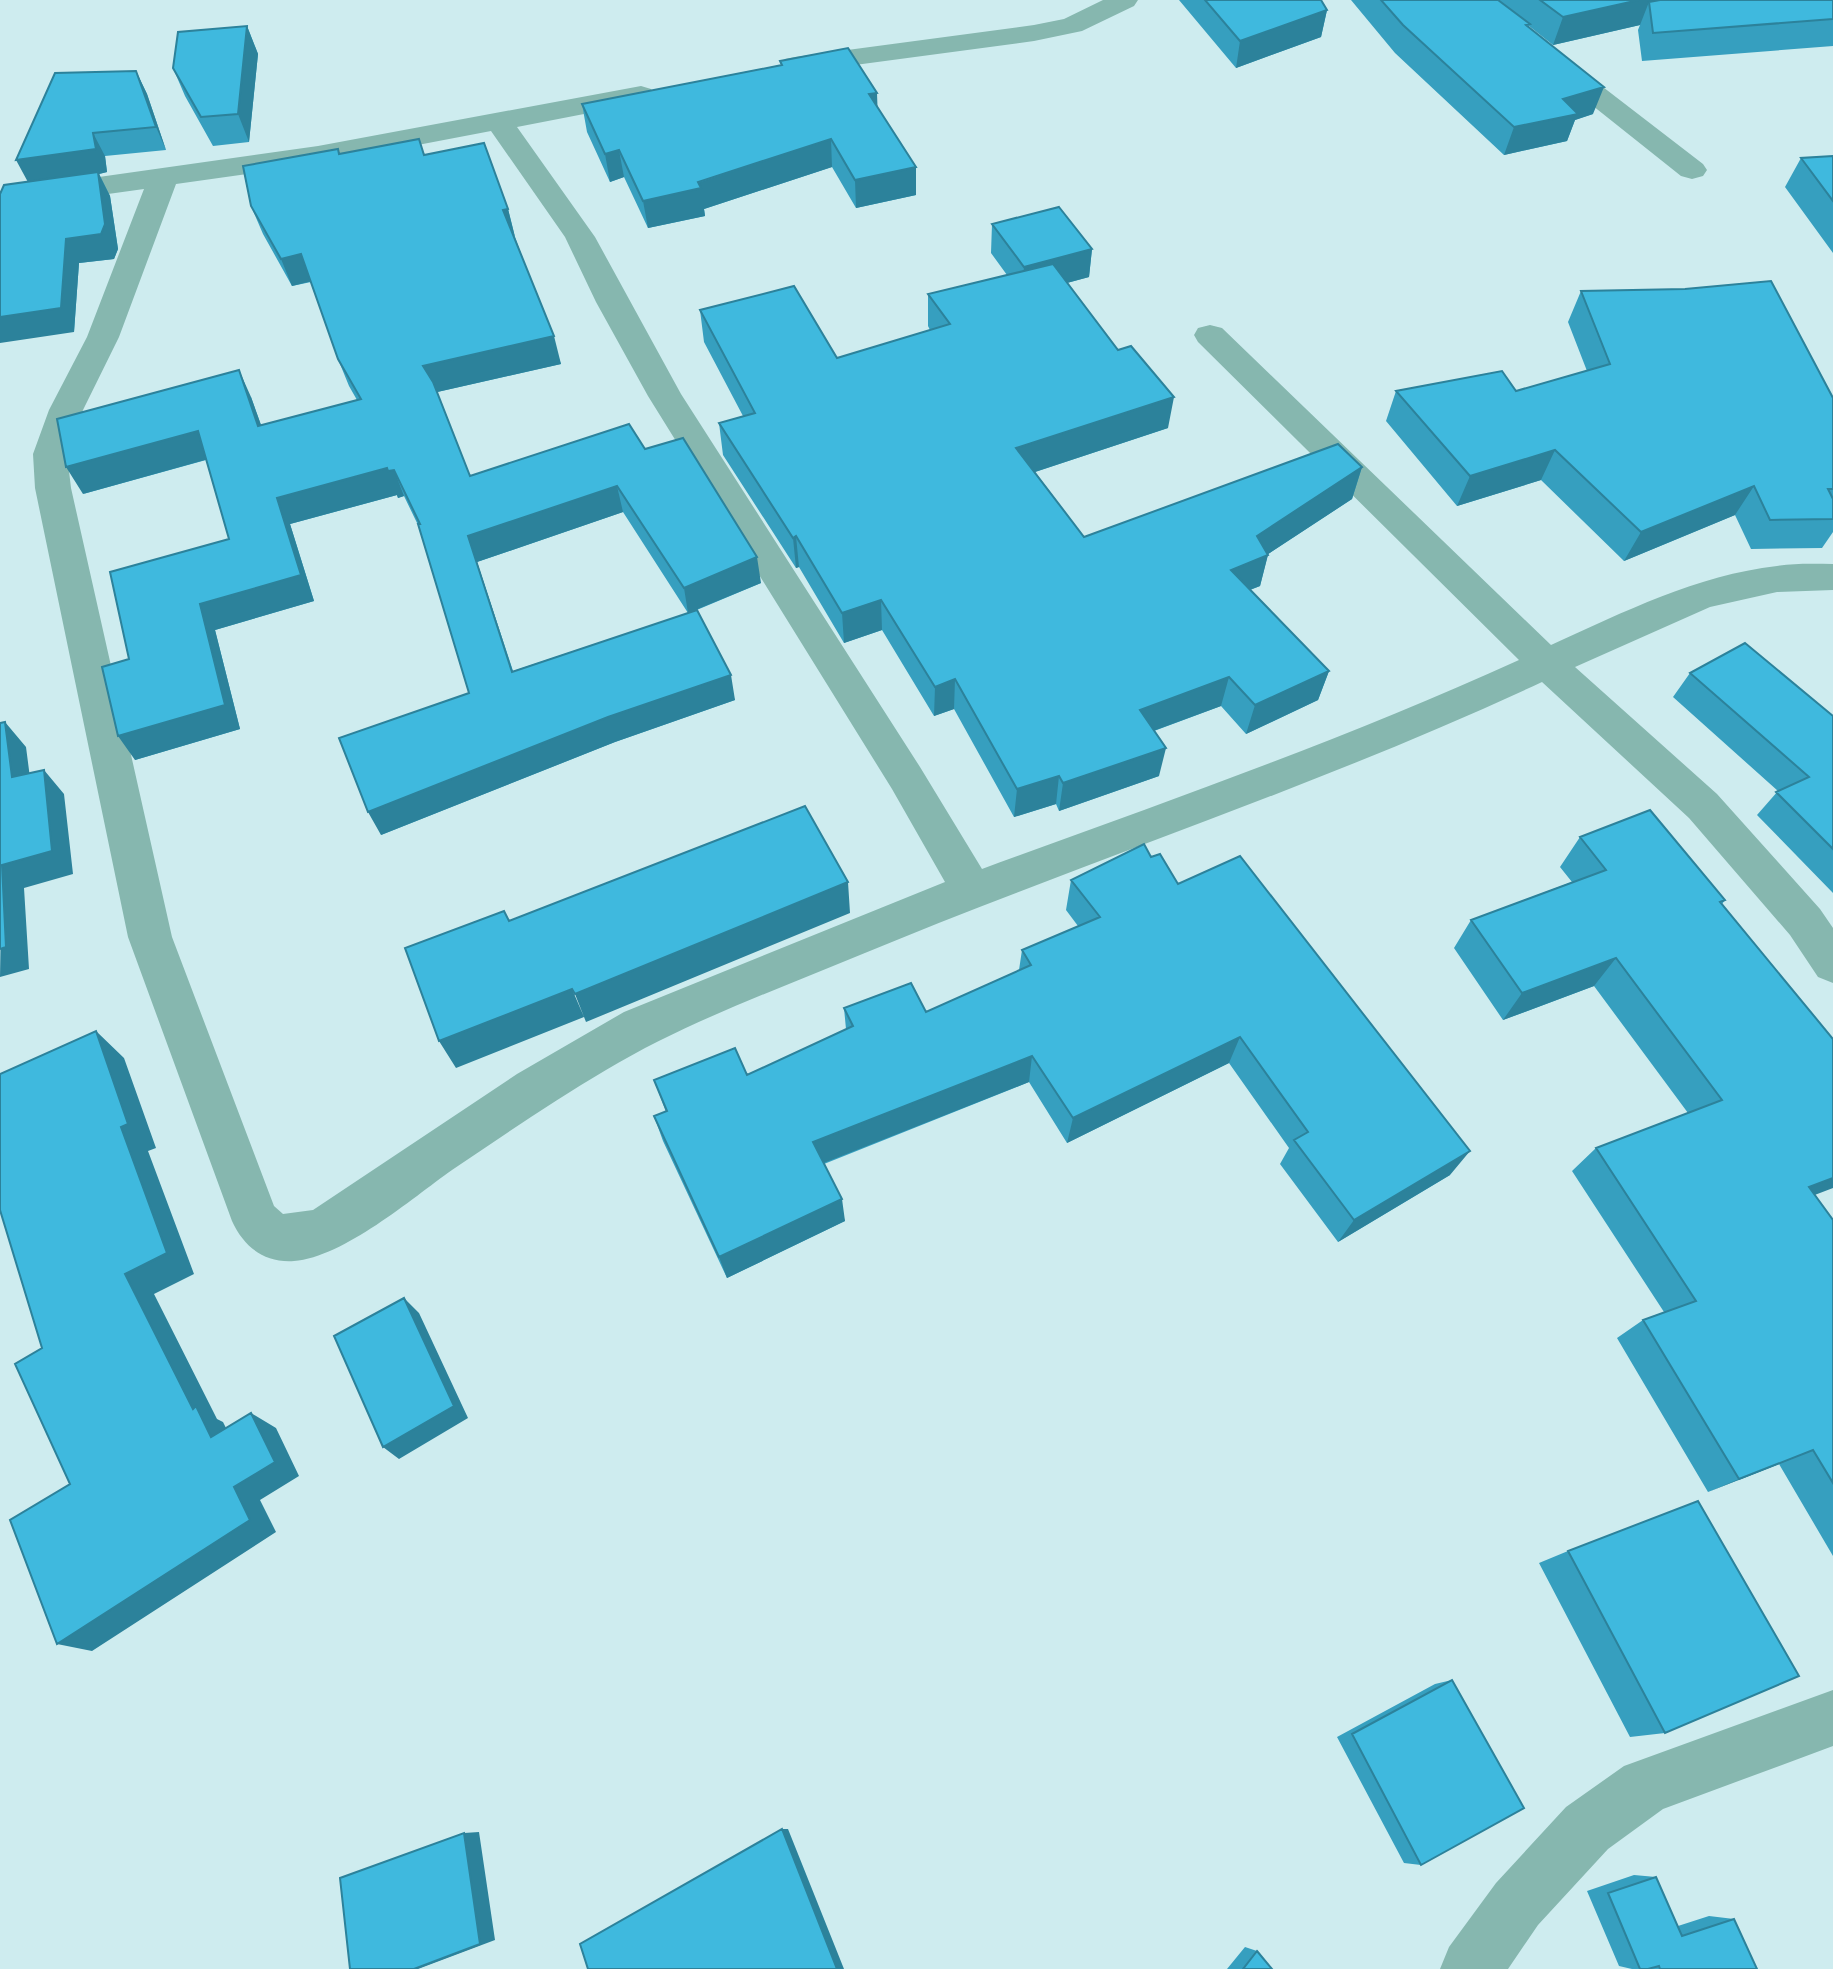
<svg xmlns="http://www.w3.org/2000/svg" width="1833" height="1969" font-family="'Noto Sans',sans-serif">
<rect width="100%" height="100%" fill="#ceecef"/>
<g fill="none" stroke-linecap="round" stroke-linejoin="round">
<path fill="#86b7af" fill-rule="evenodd" d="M 1103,0 L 1138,0 L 1134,6 L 1082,31 L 1034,41 L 795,73 L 785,71 L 781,65 L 785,59 L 795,57 L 1034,25 L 1064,19 Z
M 1460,0 L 1490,0 L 1703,164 L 1707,170 L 1703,176 L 1692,179 L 1681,176 Z
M 641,86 L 651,89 L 655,95 L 651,101 L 517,127 L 595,237 L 681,394 L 920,767 L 982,869 C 1162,803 1344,740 1519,660 L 1198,342 L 1194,335 L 1198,328 L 1210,325 L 1222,328 L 1551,645 C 1624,612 1697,575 1777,566 C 1796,563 1815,564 1833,564 L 1833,590 L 1777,592 L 1710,607 L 1575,667 L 1717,794 L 1820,909 L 1833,928 L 1833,983 L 1818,977 L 1790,935 L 1689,818 L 1542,682 C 1320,786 1086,861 860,955 C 774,991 686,1022 606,1070 C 553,1101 503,1136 452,1170 C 411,1199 344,1257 294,1261 C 264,1263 244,1247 232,1221 L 128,937 L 35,488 L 33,454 L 49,410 L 87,337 L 144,189 L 0,209 L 0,191 L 318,146 ZM 491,131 L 565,237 L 596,302 L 648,396 L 892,789 L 945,882 L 624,1012 L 517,1074 L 313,1210 L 283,1214 L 274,1206 L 172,937 L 71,488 L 67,454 L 83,410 L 119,337 L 176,184 L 318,164 Z
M 1833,1690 L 1833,1746 L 1663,1809 L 1608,1849 L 1538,1925 L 1508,1969 L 1440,1969 L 1449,1947 L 1496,1883 L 1566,1807 L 1624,1766 Z"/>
</g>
<path fill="#369fbf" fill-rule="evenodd" d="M 1179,0 L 1321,0 L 1327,10 L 1321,37 L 1236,68 Z
M 1351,0 L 1833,0 L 1833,46 L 1642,61 L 1638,30 L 1640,25 L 1553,45 L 1529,26 L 1529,28 L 1593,114 L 1575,120 L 1567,141 L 1504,155 L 1395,53 Z
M 247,26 L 258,54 L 249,142 L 213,146 L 185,96 L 173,68 Z
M 780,61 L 877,93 L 877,107 L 916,195 L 856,208 L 832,167 L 704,209 L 705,216 L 648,228 L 624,177 L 610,182 L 587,132 L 582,104 L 781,65 Z
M 136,71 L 147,94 L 166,150 L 105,156 L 107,172 L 99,174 L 110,196 L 118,249 L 114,259 L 79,263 L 74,332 L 28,182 Z
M 338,149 L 340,154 L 424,155 L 508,209 L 515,237 L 561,364 L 437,392 L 470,476 L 645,449 L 761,583 L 692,612 L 735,700 L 615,742 L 381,835 L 469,693 L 418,525 L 404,496 L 398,498 L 397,495 L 290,524 L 314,601 L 215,630 L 240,729 L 135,760 L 129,659 L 229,539 L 206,460 L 83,494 L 251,397 L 261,425 L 357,400 L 349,386 L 338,359 L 311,282 L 292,286 L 263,234 L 251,206 ZM 623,512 L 688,613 L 513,671 L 477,562 Z
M 1833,156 L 1833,253 L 1785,187 L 1801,158 Z
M 992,224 L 1092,249 L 1089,277 L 1067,283 L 1168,428 L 1035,472 L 1084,537 L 1362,467 L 1352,499 L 1268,554 L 1260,586 L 1250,590 L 1329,671 L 1318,700 L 1246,734 L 1221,706 L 1154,731 L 1159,776 L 1059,811 L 1056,804 L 1014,817 L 954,709 L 934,716 L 882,630 L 844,643 L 799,567 L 796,568 L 723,455 L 719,423 L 743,416 L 704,342 L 700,310 L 837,358 L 930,330 L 928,326 L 928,294 L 1007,275 L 991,253 Z
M 1581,291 L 1833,398 L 1833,532 L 1822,548 L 1751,549 L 1735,515 L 1624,561 L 1541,480 L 1457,506 L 1386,421 L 1396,391 L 1516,391 L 1587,371 L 1568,322 Z
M 1690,673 L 1833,716 L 1833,893 L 1757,815 L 1778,791 L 1673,697 Z
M 1580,837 L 1725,900 L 1722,904 L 1815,1195 L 1833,1220 L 1833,1556 L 1779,1464 L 1708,1492 L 1617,1338 L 1643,1320 L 1664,1312 L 1572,1171 L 1596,1148 L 1688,1113 L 1594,986 L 1503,1020 L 1454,948 L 1471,920 L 1572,882 L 1560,867 Z
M 1151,857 L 1450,1175 L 1338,1242 L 1280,1164 L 1289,1148 L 1229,1063 L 1067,1143 L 1029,1082 L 824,1164 L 845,1221 L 727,1278 L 663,1141 L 654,1116 L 666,1112 L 654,1080 L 747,1075 L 846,1029 L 844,1008 L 926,1012 L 1019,970 L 1022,950 L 1078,926 L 1066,910 L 1071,880 Z
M 1568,1551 L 1665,1733 L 1630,1737 L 1539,1563 Z
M 1452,1680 L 1421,1865 L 1404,1863 L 1337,1737 L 1435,1684 Z
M 1634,1875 L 1656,1877 L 1678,1926 L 1709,1916 L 1734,1919 L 1757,1969 L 1632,1969 L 1619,1966 L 1587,1891 Z
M 1245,1947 L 1257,1951 L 1272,1969 L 1227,1969 Z"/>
<path fill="#2c829b" d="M 1639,0 L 1674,0 L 1649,2 L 1640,25 L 1553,45 L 1563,17 Z
M 1327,10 L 1321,37 L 1236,68 L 1240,41 Z
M 247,26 L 258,54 L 249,142 L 238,114 Z
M 136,71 L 147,94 L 166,150 L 156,127 Z
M 1604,87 L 1593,114 L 1575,120 L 1567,141 L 1504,155 L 1514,127 L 1563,99 Z
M 877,93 L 878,121 L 869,94 Z
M 93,133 L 105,156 L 107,172 L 99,174 L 110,196 L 118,249 L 114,259 L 79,263 L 74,332 L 0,343 L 0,317 L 66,239 L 29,184 L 16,160 Z
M 831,139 L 832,167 L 704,209 L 705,216 L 648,228 L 643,201 Z
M 619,150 L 624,177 L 610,182 L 605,154 Z
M 916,167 L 916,195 L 856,208 L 855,180 Z
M 508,209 L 515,237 L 503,210 Z
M 1092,249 L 1089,277 L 1022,295 L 1024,267 Z
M 301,254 L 312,281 L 292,286 L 281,259 Z
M 554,336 L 561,364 L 433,393 L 423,366 Z
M 239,370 L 251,397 L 271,453 L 258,426 Z
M 1174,397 L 1168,428 L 1014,479 L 1016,448 Z
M 198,431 L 212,458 L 83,494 L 66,467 Z
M 1555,450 L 1541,480 L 1457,506 L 1470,476 Z
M 1362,467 L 1352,499 L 1262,558 L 1268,555 L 1260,586 L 1223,600 L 1231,570 L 1257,536 Z
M 387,468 L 394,470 L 404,496 L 398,498 L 397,495 L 290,524 L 314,601 L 215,630 L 240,729 L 135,760 L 118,736 L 200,604 L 277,498 Z
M 617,486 L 623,512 L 477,562 L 521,696 L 468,536 Z
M 1754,486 L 1735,515 L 1624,561 L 1641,532 Z
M 796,536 L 799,567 L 796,568 L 793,538 Z
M 757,557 L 761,583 L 688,613 L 684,588 Z
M 881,600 L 882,630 L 844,643 L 842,613 Z
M 1329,671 L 1318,700 L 1246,734 L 1255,705 Z
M 731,675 L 735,700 L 615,742 L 381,835 L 368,812 L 608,717 Z
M 1229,677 L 1221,706 L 1134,738 L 1140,710 Z
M 955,679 L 954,709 L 934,716 L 935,687 Z
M 5,722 L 26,747 L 33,801 L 12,777 Z
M 1166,748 L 1159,776 L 1059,811 L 1063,783 Z
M 44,770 L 64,794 L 73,874 L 24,888 L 29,969 L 0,977 L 2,865 Z
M 1059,776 L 1056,804 L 1014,817 L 1017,789 Z
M 848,882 L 850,913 L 586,1022 L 575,994 Z
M 1616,958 L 1594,986 L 1503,1020 L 1522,993 Z
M 572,989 L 584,1017 L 456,1068 L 439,1041 Z
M 96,1031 L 124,1058 L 156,1148 L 148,1151 L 194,1274 L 154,1294 L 217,1419 L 223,1422 L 238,1452 L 211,1437 L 193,1409 L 125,1274 L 121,1127 Z
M 1240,1037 L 1229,1063 L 1067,1143 L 1073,1118 Z
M 1032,1056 L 1029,1082 L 816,1166 L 813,1142 Z
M 1470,1151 L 1450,1175 L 1338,1242 L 1354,1220 Z
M 1833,1178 L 1833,1188 L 1778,1209 L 1809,1187 Z
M 842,1199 L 845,1221 L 727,1278 L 719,1257 Z
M 404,1298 L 419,1313 L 468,1418 L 399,1459 L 383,1447 Z
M 251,1413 L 276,1428 L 299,1476 L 260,1500 L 276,1532 L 92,1651 L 57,1644 L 234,1487 Z
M 1813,1450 L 1779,1464 L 1708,1492 L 1739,1479 Z
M 782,1829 L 788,1829 L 844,1969 L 837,1969 Z
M 479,1832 L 495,1940 L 418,1969 L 414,1969 L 464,1833 Z"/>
<path fill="#3fb9de" stroke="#2c829b" stroke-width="2" d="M 1205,0 L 1321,0 L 1327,10 L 1240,41 Z
M 1381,0 L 1498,0 L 1530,24 L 1526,25 L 1604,87 L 1563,99 L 1578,114 L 1514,127 L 1403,25 Z
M 1540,0 L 1639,0 L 1563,17 Z
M 1660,0 L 1833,0 L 1833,19 L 1653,33 L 1649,2 Z
M 247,26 L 238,114 L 201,117 L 173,68 L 178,32 Z
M 848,48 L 877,93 L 869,94 L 916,167 L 855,180 L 831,139 L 698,182 L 701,188 L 643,201 L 619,150 L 605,154 L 582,104 L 782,65 L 780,61 Z
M 136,71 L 156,127 L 93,133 L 96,149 L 16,160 L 55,73 Z
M 419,139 L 424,155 L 484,143 L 508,209 L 503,210 L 554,336 L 423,366 L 433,382 L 470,476 L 629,424 L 645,449 L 683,438 L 757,557 L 684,588 L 617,486 L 468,536 L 512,672 L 697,610 L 731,675 L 608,717 L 368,812 L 339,738 L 469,693 L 418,524 L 420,524 L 394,470 L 388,471 L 387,468 L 277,498 L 301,575 L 200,604 L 225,705 L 118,736 L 102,667 L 129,659 L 110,572 L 229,539 L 198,431 L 66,467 L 57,419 L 239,370 L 258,426 L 361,399 L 338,359 L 301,254 L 281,259 L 251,206 L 243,166 L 338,149 L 339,154 Z
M 1833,156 L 1833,201 L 1801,158 Z
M 98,172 L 105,224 L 101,234 L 66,239 L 61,308 L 0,317 L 0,194 L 4,185 Z
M 1059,207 L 1092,249 L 1024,267 L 992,224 Z
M 1053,264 L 1118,350 L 1131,346 L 1174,397 L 1016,448 L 1084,537 L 1338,444 L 1362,467 L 1257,536 L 1268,555 L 1231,570 L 1329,671 L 1255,705 L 1229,677 L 1140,710 L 1166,748 L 1063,783 L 1059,776 L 1017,789 L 955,679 L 935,687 L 881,600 L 842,613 L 796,536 L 793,538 L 719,423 L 755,413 L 700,310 L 794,286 L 837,358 L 950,324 L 928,294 Z
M 1771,281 L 1833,398 L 1833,489 L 1828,489 L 1833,499 L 1833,519 L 1770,520 L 1754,486 L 1641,532 L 1555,450 L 1470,476 L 1396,391 L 1502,371 L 1516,391 L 1610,364 L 1581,291 L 1685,289 Z
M 1745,643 L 1833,716 L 1833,849 L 1776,792 L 1809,777 L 1690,673 Z
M 5,722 L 12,777 L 44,770 L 52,851 L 2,865 L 6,947 L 0,949 L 0,723 Z
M 805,806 L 848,882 L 575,994 L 572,989 L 439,1041 L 405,948 L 504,911 L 509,921 Z
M 1650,810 L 1725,900 L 1720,902 L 1833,1039 L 1833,1178 L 1809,1187 L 1833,1220 L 1833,1483 L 1813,1450 L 1739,1479 L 1643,1320 L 1696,1301 L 1596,1148 L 1722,1100 L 1616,958 L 1522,993 L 1471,920 L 1606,870 L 1580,837 Z
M 1144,844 L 1151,857 L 1160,854 L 1178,884 L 1240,856 L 1470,1151 L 1354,1220 L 1294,1140 L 1308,1132 L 1240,1037 L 1073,1118 L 1032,1056 L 813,1142 L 842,1199 L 719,1257 L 654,1116 L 667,1111 L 654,1080 L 735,1048 L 747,1075 L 853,1026 L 844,1008 L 911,983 L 926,1012 L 1031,965 L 1022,950 L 1100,917 L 1071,880 Z
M 96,1031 L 128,1124 L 121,1127 L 167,1253 L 125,1274 L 193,1409 L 196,1406 L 211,1437 L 251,1413 L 275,1462 L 234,1487 L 250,1520 L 57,1644 L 10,1520 L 70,1484 L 15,1364 L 42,1348 L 0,1210 L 0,1074 Z
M 404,1298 L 454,1406 L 383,1447 L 334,1336 Z
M 1698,1501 L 1799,1676 L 1665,1733 L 1568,1551 Z
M 1452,1680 L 1524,1808 L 1421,1865 L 1352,1734 Z
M 782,1829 L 837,1969 L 588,1969 L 580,1944 Z
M 464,1833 L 480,1944 L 414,1969 L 350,1969 L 340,1878 Z
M 1656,1877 L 1682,1936 L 1734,1919 L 1757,1969 L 1660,1969 L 1659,1966 L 1648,1969 L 1640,1969 L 1608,1893 Z
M 1257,1951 L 1272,1969 L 1243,1969 Z"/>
</svg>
